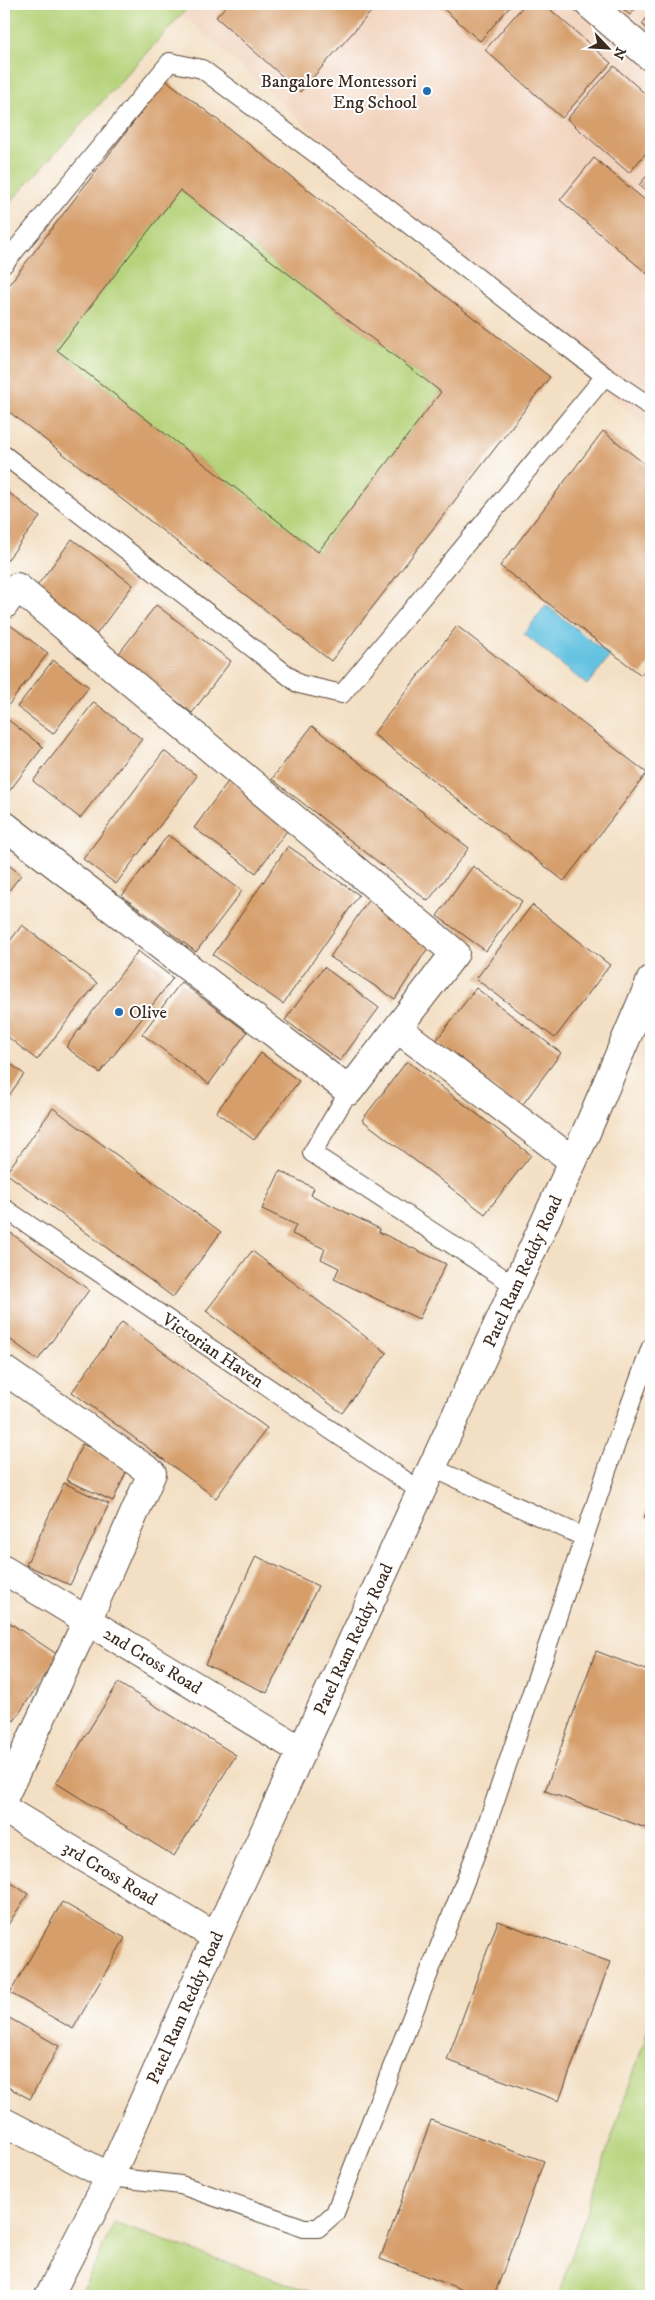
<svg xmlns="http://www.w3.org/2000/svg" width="655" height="2300" font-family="'IM FELL DW Pica',serif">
<rect width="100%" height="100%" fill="#fff"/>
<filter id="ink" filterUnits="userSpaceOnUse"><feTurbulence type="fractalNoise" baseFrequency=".02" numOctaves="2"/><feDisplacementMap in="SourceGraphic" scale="10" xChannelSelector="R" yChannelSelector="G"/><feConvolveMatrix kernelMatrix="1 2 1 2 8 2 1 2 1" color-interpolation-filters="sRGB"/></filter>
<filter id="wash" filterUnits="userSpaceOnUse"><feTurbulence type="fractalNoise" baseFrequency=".0096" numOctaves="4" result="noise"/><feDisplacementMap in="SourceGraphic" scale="20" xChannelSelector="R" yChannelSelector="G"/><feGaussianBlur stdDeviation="1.12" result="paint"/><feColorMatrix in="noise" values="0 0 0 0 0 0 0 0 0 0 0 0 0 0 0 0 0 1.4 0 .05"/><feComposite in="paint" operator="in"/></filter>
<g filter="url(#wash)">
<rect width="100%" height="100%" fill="#f3dfc3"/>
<path fill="#f2d4be" d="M 191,4 L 651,4 L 651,428 L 594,384 L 181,13 Z"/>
<path fill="#b4d177" stroke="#787e4a" d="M 4,4 L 191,4 L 4,209 Z
M 180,190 L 441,392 L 318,552 L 57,350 Z
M 651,2021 L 651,2296 L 558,2296 Z
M 114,2223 L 323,2296 L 80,2296 Z"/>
<path fill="#63c2e1" stroke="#4f7680" d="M 546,605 L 610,656 L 587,685 L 524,634 Z"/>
<g id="blocks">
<path fill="#d69e6a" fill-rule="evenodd" d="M 228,4 L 378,4 L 300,92 L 216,17 Z
M 438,4 L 512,4 L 480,41 Z
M 525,4 L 544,4 L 611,63 L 562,118 L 485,50 Z
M 617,4 L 640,4 L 630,15 Z
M 651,12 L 651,32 L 642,24 Z
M 614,66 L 651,99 L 651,147 L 629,173 L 567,119 Z
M 166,80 L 550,377 L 331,661 L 4,408 L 4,291 ZM 180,190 L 441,392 L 318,552 L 57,350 Z
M 594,158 L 651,205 L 651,277 L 560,200 Z
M 651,171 L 651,195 L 639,185 Z
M 603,431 L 651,469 L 651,661 L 641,675 L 500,566 Z
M 4,489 L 40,517 L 5,563 L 4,562 Z
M 72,539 L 133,585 L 95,636 L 34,590 Z
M 156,605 L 231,661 L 192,713 L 117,656 Z
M 10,625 L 48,653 L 4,711 L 4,633 Z
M 457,626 L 647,773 L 564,881 L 373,734 Z
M 53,660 L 89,687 L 53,734 L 17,707 Z
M 94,702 L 142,739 L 80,818 L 33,781 Z
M 7,719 L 43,747 L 4,798 L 4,723 Z
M 312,726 L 469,848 L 428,901 L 272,779 Z
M 164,751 L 197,776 L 116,884 L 83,859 Z
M 229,780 L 291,825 L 256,873 L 194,828 Z
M 168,835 L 242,891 L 196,952 L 122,896 Z
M 288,846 L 359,895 L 283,1004 L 213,955 Z
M 4,861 L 21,875 L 4,897 Z
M 473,866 L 522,901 L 486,951 L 437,916 Z
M 369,899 L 433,940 L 395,999 L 330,957 Z
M 532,905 L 610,965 L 555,1038 L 476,979 Z
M 22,925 L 97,983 L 37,1060 L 4,1034 L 4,949 Z
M 138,951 L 173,978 L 100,1073 L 66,1047 Z
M 324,967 L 379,1008 L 340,1061 L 285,1020 Z
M 181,982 L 247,1032 L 209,1084 L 142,1034 Z
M 476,988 L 561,1053 L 520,1108 L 435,1042 Z
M 261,1053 L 299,1081 L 254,1140 L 216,1112 Z
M 4,1059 L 24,1074 L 4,1103 Z
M 407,1061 L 531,1155 L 485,1214 L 362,1120 Z
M 53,1108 L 221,1232 L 173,1297 L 6,1173 Z
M 280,1171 L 314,1188 L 311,1195 L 380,1229 L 379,1232 L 446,1264 L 419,1319 L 334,1279 L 339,1268 L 321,1259 L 325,1249 L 292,1234 L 296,1225 L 262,1209 Z
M 4,1228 L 89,1290 L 38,1360 L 4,1335 Z
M 252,1251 L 387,1353 L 342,1413 L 206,1311 Z
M 122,1322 L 267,1428 L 216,1498 L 72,1392 Z
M 82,1444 L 129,1466 L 113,1501 L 66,1480 Z
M 64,1483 L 109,1504 L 70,1585 L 26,1565 Z
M 651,1498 L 651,1521 L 644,1518 Z
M 256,1556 L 318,1586 L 267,1693 L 205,1664 Z
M 4,1619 L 58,1655 L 14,1721 L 4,1714 Z
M 596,1651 L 651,1672 L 651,1830 L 545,1791 Z
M 118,1683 L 236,1755 L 174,1856 L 56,1783 Z
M 4,1878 L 28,1894 L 4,1931 Z
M 62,1902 L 125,1938 L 73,2029 L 10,1993 Z
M 498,1921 L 610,1962 L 559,2101 L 447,2060 Z
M 4,2015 L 59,2046 L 30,2099 L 4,2085 Z
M 431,2120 L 544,2161 L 494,2296 L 480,2296 L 380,2259 Z"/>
</g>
</g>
<g filter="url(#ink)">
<use href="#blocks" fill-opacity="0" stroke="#574537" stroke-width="1"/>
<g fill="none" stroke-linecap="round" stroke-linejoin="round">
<g stroke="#574537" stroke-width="20">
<path id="lane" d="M 4,264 L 170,62 L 202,69 L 359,186 L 605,376 L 651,407
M 4,455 L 299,684 L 342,694 L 605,376
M 349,1091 L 312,1153 L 517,1287
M 4,1208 L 422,1492
M 433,1468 L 584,1537
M 110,2177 L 181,2185 L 304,2228 L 318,2228 L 335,2213 L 485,1830 L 618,1438 L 651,1347"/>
</g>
<g stroke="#574537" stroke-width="30">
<g id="street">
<path d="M 589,4 L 651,57"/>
<path d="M 4,605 L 17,587 L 455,953 L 349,1091 L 4,825"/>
<path d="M 398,1029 L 572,1160"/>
<path d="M 4,1370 L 152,1473 L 87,1621 L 4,1797"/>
<path id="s1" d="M 4,1570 L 302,1751"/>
<path id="s2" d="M 4,1809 L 216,1937"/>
<path d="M 4,2122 L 110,2177"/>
</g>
</g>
<g stroke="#574537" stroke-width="30">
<g id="secondary">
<path id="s3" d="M 49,2296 L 110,2177 L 216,1937 L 585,1135 L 651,980"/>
</g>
</g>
<use href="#lane" stroke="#fff" stroke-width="18"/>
<use href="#street" stroke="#fff" stroke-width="28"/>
<use href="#secondary" stroke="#fff" stroke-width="28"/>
</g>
</g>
<g fill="#1f6fb2" stroke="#fff" stroke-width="2">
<circle cx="427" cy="91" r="5"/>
<circle cx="119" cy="1012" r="5"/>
</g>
<g text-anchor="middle" stroke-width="4" stroke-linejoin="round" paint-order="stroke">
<g font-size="18" fill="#3b2a1e" stroke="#fff" text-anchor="end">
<text x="417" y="87">Bangalore Montessori<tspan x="417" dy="21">Eng School</tspan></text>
<text x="129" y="1018" text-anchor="start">Olive</text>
</g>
<g font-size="18" fill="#3b2a1e" stroke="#fff">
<text dy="6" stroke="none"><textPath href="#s3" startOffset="1129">Patel Ram Reddy Road</textPath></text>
<text transform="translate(213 1350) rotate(34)" y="6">Victorian Haven</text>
<text dy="6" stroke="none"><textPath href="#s3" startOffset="724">Patel Ram Reddy Road</textPath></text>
<text dy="6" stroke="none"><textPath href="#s1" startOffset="174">2nd Cross Road</textPath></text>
<text dy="6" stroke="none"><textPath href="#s2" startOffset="124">3rd Cross Road</textPath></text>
<text dy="6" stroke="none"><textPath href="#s3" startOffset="319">Patel Ram Reddy Road</textPath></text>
</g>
</g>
<rect width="655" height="2300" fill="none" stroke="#fff" stroke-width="20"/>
<g transform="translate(608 48) rotate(115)" stroke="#ffffff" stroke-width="4" paint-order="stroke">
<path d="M0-4L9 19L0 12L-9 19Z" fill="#3b2a1e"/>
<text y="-8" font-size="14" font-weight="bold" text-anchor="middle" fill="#3b2a1e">N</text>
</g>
</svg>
